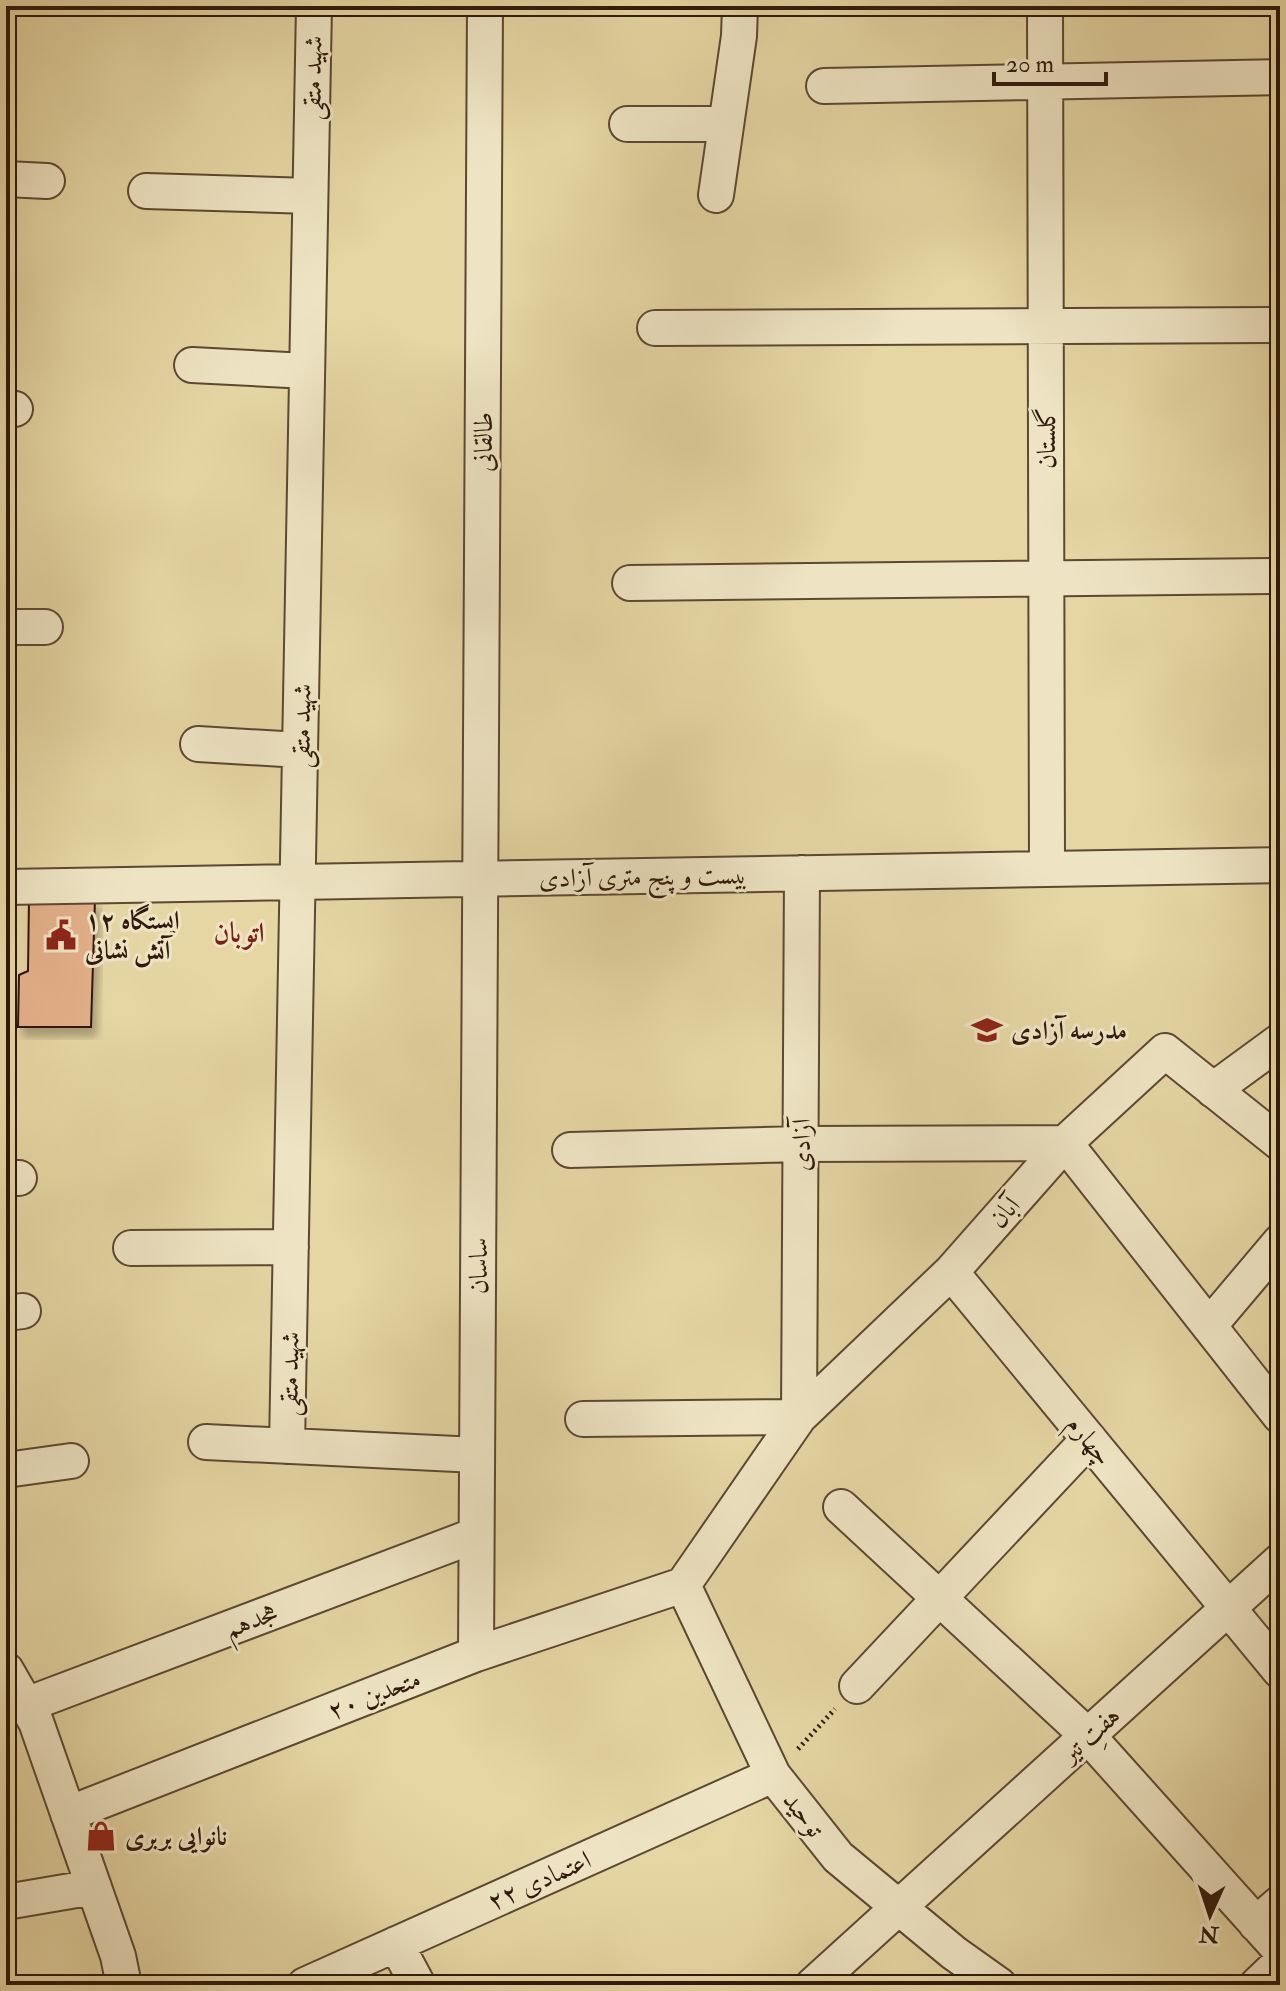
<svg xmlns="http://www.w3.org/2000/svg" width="1286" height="1991" font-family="'IM FELL Double Pica',Amiri,serif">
<defs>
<filter id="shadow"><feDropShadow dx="5" dy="9" stdDeviation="4" flood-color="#0004"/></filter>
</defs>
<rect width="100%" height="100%" fill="#e5d6a3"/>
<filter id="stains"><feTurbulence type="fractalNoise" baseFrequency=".0025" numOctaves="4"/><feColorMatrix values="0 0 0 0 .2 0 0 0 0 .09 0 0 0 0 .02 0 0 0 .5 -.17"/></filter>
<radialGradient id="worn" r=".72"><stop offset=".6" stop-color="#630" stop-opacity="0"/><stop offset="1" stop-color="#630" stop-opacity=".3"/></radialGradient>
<path fill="#e2af89" stroke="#30190d" stroke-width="2" filter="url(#shadow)" d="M 29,899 L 95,899 L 91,1027 L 18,1027 L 19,975 L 28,971 Z"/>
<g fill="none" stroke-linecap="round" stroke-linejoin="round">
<g stroke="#5d4832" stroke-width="38">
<path id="minor" d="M 1045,6 L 1047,869
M 824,86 L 1280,77
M 627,124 L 726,124
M 6,179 L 47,181
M 146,191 L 310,196
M 716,195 L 739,36 L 740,6
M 655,328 L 1280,325
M 192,365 L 307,371
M 6,408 L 15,409
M 630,583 L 1280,576
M 6,627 L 45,627
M 198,744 L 300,750
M 6,887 L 1280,865
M 1213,1090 L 1280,1041
M 570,1150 L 802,1144 L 1065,1143 L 1280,1416
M 6,1178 L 19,1178
M 131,1248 L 291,1247
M 951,1272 L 1280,1671
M 6,1313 L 23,1311
M 1209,1326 L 1280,1242
M 799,1417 L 802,873
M 583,1419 L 799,1417
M 206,1442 L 477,1455
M 287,1446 L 314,6
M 6,1470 L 71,1461
M 841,1507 L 1088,1736 L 1280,1950
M 683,1585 L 799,1417 L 951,1272 L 1065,1143 L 1165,1051 L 1280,1143
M 683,1585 L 773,1775 L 838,1857 L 954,1953 L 999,1985
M 476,1654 L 485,6
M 6,1670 L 36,1722 L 118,1956 L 124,1985
M 857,1686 L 1089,1439
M 26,1705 L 476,1535
M 68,1814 L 476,1654 L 683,1585
M 6,1902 L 94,1887
M 1256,1924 L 1280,1903
M 396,1944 L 418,1985
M 305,1985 L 773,1775
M 813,1985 L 1280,1561
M 1257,1985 L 1280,1963"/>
</g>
<path stroke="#30190d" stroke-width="5" stroke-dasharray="2 4" stroke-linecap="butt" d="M 798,1749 L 835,1709"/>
<use href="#minor" stroke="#eee4c3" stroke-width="34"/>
</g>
<defs>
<g id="civic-bare" transform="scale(2.4)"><path d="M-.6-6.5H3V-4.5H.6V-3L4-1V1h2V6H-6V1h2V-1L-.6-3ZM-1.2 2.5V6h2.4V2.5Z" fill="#8f2418" stroke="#eee4c3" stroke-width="2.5" paint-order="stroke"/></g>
<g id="school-bare" transform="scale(2.4)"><path d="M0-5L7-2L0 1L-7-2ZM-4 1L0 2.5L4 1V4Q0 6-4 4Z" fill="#8f2418" stroke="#eee4c3" stroke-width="2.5" paint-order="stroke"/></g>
<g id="shop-bare" transform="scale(2.4)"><path d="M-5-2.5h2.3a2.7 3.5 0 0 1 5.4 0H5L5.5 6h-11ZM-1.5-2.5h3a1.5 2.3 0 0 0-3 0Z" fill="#8f2418" stroke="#eee4c3" stroke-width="2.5" paint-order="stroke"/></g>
</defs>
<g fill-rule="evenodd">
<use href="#civic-bare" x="61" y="935"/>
<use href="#school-bare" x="987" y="1030"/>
<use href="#shop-bare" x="101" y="1836"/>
</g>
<g text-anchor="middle" stroke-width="6" stroke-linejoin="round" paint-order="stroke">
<g font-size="26" fill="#30190d" stroke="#eee4c3">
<text transform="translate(312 78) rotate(-89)" y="9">شهید متقی</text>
<text transform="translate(1046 438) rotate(-90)" y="9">گلستان</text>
<text transform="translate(483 442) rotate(-90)" y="9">طالقانی</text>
<text transform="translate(301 726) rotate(-89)" y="9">شهید متقی</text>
<text transform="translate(643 876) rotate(-1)" y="9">بیست و پنج متری آزادی</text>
<text transform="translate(801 1145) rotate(-90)" y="9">آزادی</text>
<text transform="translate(1004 1212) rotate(-49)" y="9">آبان</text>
<text transform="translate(478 1266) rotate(-90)" y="9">ساسان</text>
<text transform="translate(289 1374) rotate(-89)" y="9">شهید متقی</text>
<text transform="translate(1090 1440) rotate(51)" y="9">چهارم</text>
<text transform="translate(251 1620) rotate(-21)" y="9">هجدهم</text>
<text transform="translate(374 1694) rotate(-21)" y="9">متحدین ۲۰</text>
<text transform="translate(1090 1734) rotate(-42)" y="9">هفتِ تیر</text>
<text transform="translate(804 1814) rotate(52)" y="9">توحید</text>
<text transform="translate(539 1880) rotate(-24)" y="9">اعتمادی ۲۲</text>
</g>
<g font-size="26" font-weight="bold" fill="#30190d" stroke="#eee4c3" text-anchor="start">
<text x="85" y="929">ایستگاه ۱۲<tspan x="85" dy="30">آتش نشانی</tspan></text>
<text x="1011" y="1039">مدرسه آزادی</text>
<text x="125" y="1845">نانوایی بربری</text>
</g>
<g font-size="28" font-weight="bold" fill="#7a1f14" stroke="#eee4c3">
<text x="239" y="942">اتوبان</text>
</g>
</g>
<rect width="1286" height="1991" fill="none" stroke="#e5d6a3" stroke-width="32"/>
<rect x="8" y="8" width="1270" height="1975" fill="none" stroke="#30190d" stroke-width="4"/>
<rect x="16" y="16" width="1254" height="1959" fill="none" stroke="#30190d" stroke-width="2"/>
<g transform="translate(1210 1915) rotate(183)" stroke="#eee4c3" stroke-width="6" paint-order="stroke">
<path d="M0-6L14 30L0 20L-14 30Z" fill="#30190d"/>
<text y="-12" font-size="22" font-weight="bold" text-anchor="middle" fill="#30190d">N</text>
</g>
<path d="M994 72v12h112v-12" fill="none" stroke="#30190d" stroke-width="4"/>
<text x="1006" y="72" font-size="24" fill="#30190d" stroke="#eee4c3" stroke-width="6" paint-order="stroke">20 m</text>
<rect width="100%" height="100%" filter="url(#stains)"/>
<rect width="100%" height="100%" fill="url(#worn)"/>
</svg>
